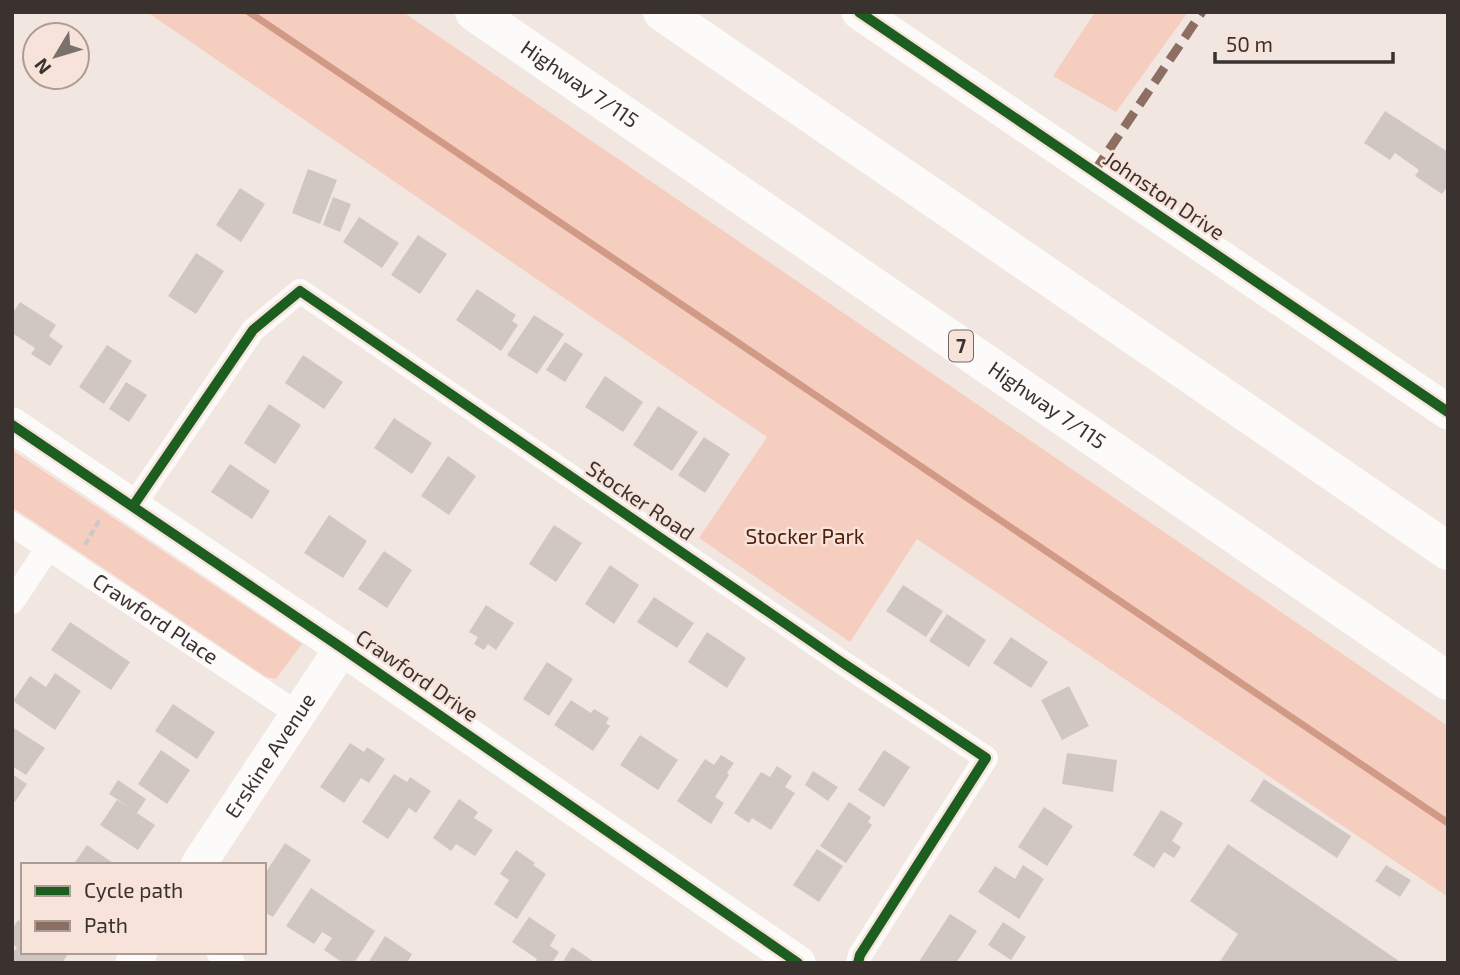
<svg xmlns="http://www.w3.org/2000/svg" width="1460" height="975" font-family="'Exo 2',sans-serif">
<rect width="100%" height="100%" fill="#f2e6e1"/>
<path fill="#f6cec0" d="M 147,12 L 403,12 L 1448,726 L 1448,897 L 917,539 L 850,642 L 699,538 L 767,437 Z
M 1095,12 L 1188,12 L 1116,112 L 1053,76 Z
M 12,450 L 302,644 L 276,679 L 266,677 L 12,507 Z"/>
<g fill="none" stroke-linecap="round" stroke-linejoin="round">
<path stroke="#d09a86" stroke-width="7" d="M 249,12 L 1448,823"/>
</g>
<path fill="#d0c7c3" d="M 1385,111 L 1448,152 L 1448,186 L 1442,194 L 1415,176 L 1419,170 L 1395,153 L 1390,160 L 1364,143 Z
M 308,169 L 337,180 L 320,224 L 292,213 Z
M 240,188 L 265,204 L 241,242 L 216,225 Z
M 333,197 L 351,204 L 340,232 L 323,225 Z
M 359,217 L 399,243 L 382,268 L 343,242 Z
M 418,235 L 447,254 L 420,294 L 391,275 Z
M 196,253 L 224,271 L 196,314 L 168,296 Z
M 477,289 L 516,315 L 512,321 L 518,325 L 501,351 L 456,320 Z
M 20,302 L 56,325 L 49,336 L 63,346 L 50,366 L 31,354 L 35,348 L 12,333 L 12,314 Z
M 534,315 L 564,334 L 537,374 L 507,355 Z
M 565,342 L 583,354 L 565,382 L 546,370 Z
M 107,345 L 132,361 L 104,404 L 79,387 Z
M 303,355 L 343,382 L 324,409 L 285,383 Z
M 605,376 L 643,402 L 623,432 L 585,407 Z
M 126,382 L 147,395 L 129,422 L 109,409 Z
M 269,404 L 301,425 L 275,464 L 244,443 Z
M 658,406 L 698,432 L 672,471 L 633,445 Z
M 394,418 L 432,443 L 412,474 L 374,448 Z
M 704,437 L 730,454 L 705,493 L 678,475 Z
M 448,456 L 476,476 L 449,515 L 421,496 Z
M 230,464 L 270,491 L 252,519 L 211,492 Z
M 329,515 L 367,541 L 343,578 L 304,553 Z
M 554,525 L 582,543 L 556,582 L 529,564 Z
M 384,551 L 412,570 L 387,608 L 358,589 Z
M 610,565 L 639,585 L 614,624 L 585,604 Z
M 903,585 L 943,611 L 926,637 L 886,611 Z
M 654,597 L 694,623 L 677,648 L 637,622 Z
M 486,605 L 514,623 L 496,650 L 488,644 L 484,650 L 474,644 L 478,637 L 469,632 Z
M 947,614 L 986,640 L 969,667 L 929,641 Z
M 70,622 L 130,662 L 111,690 L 51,650 Z
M 707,632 L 746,658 L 727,688 L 688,662 Z
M 1011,637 L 1048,662 L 1031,688 L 993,663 Z
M 547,662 L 573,679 L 549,716 L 523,699 Z
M 55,673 L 81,691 L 55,730 L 13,701 L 30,676 L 46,687 Z
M 1069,686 L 1089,726 L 1062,740 L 1041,700 Z
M 571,700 L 591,713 L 594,709 L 609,718 L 606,723 L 610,726 L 593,751 L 554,725 Z
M 173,704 L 215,732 L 197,759 L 155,731 Z
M 12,727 L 45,748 L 26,775 L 12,766 Z
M 640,735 L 678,760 L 658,790 L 620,765 Z
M 350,743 L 364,752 L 367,747 L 385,759 L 369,783 L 361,778 L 344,803 L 320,787 Z
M 161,750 L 190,770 L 167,804 L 138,784 Z
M 884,750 L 910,767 L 884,807 L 858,790 Z
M 1067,753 L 1117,760 L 1113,792 L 1062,784 Z
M 721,755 L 734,763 L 727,773 L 729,775 L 715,797 L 724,803 L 711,824 L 677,801 L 705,759 L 714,765 Z
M 777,766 L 792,776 L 785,787 L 795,793 L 771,830 L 752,818 L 749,823 L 734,813 L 761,772 L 770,777 Z
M 813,771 L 838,787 L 828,801 L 805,785 Z
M 12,774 L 27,784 L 12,806 Z
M 394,774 L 407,782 L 410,777 L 431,791 L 416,813 L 409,808 L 388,839 L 362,822 Z
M 1264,779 L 1351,836 L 1337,858 L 1250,801 Z
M 118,780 L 146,799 L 137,813 L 155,825 L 138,850 L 100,825 L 117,800 L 129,807 L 109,794 Z
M 459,799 L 478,812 L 474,818 L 493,830 L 475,856 L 456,844 L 451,851 L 433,838 Z
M 849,802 L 871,817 L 868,822 L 872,825 L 846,863 L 820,846 Z
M 1044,807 L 1073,826 L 1047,866 L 1018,847 Z
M 1161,810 L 1183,823 L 1172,841 L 1181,847 L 1174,858 L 1164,852 L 1154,868 L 1133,855 Z
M 285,843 L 311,860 L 273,917 L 264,912 L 264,875 Z
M 1228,844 L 1402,963 L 1219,963 L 1238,934 L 1190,901 Z
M 87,845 L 116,865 L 73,865 Z
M 817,849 L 843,866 L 819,902 L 793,885 Z
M 516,850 L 535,863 L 533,865 L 546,874 L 517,919 L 494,904 L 509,880 L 500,874 Z
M 1023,865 L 1044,879 L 1019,919 L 978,892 L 995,866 L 1015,879 Z
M 1386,865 L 1411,880 L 1400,897 L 1375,881 Z
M 311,888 L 375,931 L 354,963 L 343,963 L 324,950 L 332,938 L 322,932 L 314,944 L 286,926 Z
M 950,914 L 977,931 L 956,963 L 918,963 Z
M 529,917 L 556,935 L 550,946 L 559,952 L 552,963 L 534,963 L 537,959 L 512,942 Z
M 18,920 L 23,923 L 23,952 L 66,952 L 68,954 L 62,963 L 12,963 L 12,954 L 17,947 L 12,944 L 12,929 Z
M 1003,922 L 1026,937 L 1011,960 L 988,945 Z
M 385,936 L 412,954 L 407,963 L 368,963 Z
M 572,947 L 596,963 L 562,963 Z"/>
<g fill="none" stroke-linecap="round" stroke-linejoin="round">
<path stroke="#ccc9c7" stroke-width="4.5" stroke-dasharray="7 3.5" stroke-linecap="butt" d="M 85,545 L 100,519"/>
<g stroke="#fdfbfa" stroke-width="24">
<path d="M 133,506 L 253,330 L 300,291 L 840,661 L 986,758 L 860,955 L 858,963"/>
<path id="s1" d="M 12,524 L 298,714"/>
<path d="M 12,602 L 48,548"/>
<path d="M 218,952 L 233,963"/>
</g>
<g stroke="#fdfbfa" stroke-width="35">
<path d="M 859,12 L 1448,412"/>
<path d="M 12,425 L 342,648 L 798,963"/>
<path id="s2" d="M 198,865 L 342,648"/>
<path d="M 133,963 L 140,952"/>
</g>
<g stroke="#fdfbfa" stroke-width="38">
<path id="s3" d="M 474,12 L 1448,681"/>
<path d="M 662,12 L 1448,551"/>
</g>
<path stroke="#8d6e63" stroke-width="9" stroke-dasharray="18 9" stroke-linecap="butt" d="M 1094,172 L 1202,12"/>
<g stroke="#f8e3db" stroke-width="15">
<path id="cycleway" d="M 859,12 L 1448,412
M 12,425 L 342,648 L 798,963
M 133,506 L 253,330 L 300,291 L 840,661 L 986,758 L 860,955 L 858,963"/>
</g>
<use href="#cycleway" stroke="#1b5e20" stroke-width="10"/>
</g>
<g text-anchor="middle" stroke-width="5" stroke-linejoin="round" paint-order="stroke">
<rect fill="#f8e3db" stroke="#736763" stroke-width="2" x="949" y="330.5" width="24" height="31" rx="5"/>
<g font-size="19" font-weight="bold" fill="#3a322f">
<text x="961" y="353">7</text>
</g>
<g font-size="21" fill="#3a322f" stroke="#f8e3db">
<text dy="7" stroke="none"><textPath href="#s3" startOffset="128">Highway 7/115</textPath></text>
<text transform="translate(1164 196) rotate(34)" y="7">Johnston Drive</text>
<text dy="7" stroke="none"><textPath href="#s3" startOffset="695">Highway 7/115</textPath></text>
<text transform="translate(640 501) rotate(34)" y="7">Stocker Road</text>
<text dy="7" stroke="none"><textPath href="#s1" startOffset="172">Crawford Place</textPath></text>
<text transform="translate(417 676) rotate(35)" y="7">Crawford Drive</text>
<text dy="7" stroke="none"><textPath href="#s2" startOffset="131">Erskine Avenue</textPath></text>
</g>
<g font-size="21" fill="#50210e" stroke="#f8e3db">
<text x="805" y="544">Stocker Park</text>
</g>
</g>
<rect width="1460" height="975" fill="none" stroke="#3a322f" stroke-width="28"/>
<rect x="21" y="863" width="245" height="91" fill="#f8e3db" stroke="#ac9c96" stroke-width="2"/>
<rect x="35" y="886" width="35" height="10" fill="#1b5e20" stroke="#ac9c96" stroke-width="2"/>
<text x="84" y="898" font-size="21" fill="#3a322f">Cycle path</text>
<rect x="35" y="921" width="35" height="10" fill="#8d6e63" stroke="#ac9c96" stroke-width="2"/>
<text x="84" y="933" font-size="21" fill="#3a322f">Path</text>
<g transform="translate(56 56) rotate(232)"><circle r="33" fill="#f8e3db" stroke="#ac9c96" stroke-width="2"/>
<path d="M0-5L12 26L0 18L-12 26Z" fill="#7a716d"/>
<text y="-10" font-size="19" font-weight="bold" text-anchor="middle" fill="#3a322f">N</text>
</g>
<path d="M1215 52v10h178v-10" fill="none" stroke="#3a322f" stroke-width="3.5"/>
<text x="1226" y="52" font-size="21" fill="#3a322f" stroke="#f8e3db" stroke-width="5" paint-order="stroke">50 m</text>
</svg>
